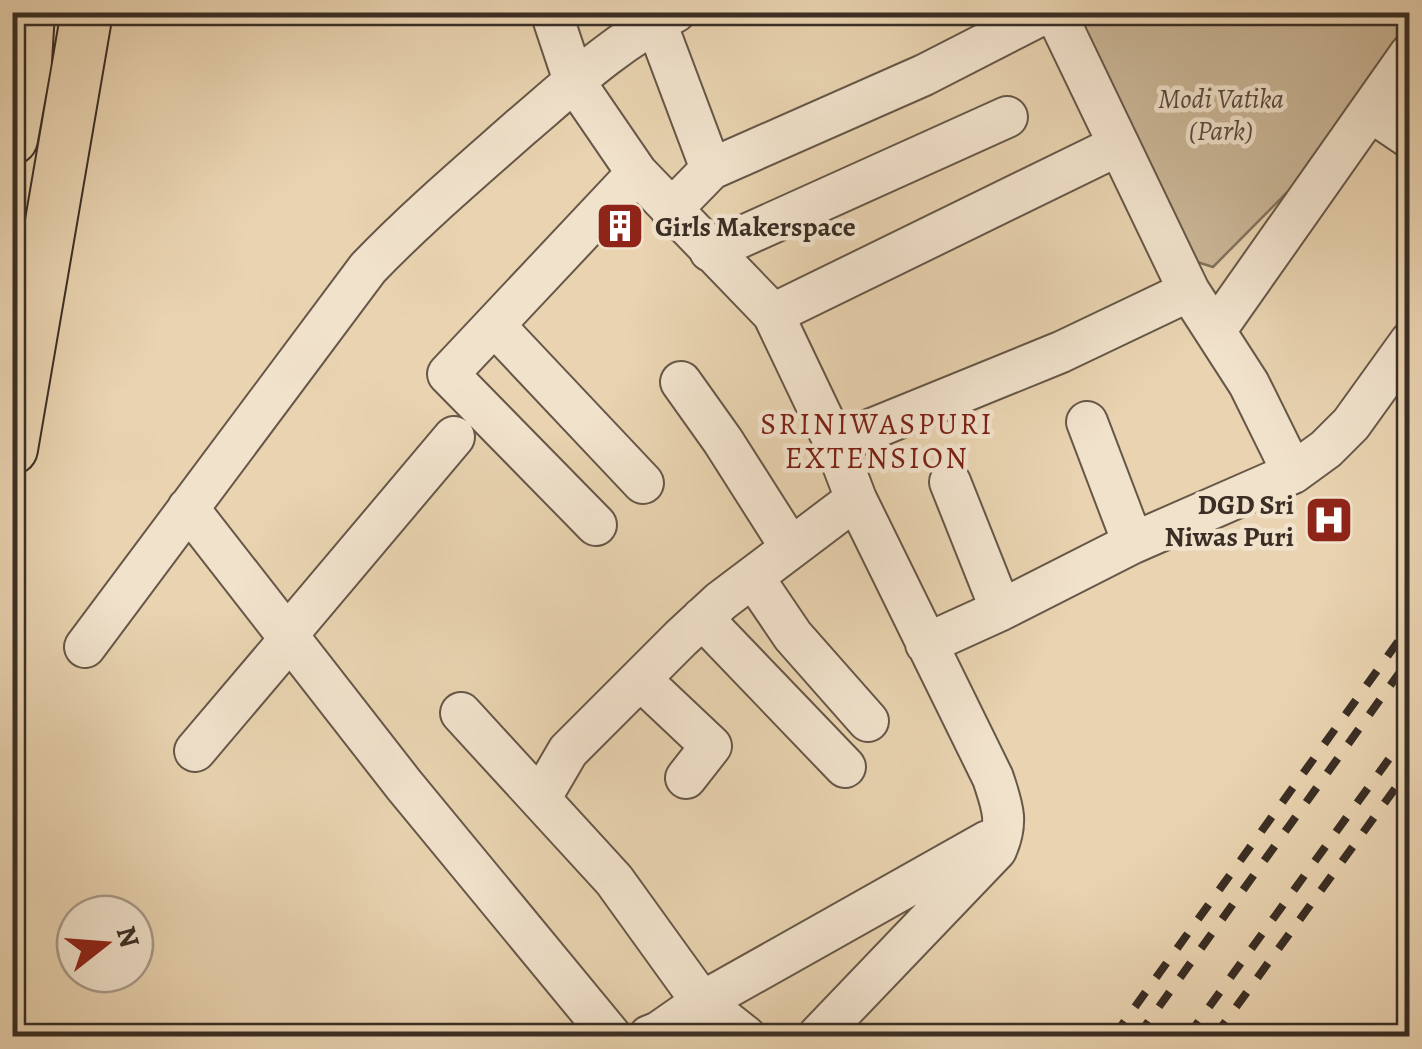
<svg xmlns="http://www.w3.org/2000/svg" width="1422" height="1049" font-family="Alegreya,serif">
<rect width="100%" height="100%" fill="#e9d3b0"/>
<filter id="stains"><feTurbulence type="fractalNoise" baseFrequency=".002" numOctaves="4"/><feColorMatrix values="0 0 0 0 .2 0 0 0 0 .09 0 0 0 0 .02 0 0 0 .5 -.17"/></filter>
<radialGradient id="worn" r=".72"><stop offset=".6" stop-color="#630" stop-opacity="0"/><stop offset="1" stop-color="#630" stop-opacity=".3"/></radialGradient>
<path fill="#cbb798" stroke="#82725e" stroke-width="2.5" d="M 1064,13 L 1408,13 L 1374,86 L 1332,147 L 1213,267 L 1172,254 Z"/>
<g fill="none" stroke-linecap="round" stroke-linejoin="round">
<g stroke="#665748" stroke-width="44">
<path id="minor" d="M 551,12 L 574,81 L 637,173 L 773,314 L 835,444 L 856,499 L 993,778 C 1002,806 1009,821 996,850 L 818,1036
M 652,12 L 711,169
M 1055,12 L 1189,291 L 1249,384 L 1293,473
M 1370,111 L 1410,138
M 671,210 L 711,169 L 924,75 L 1047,12
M 710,251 L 1007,117
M 773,314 L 1119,145
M 494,325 L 643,483
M 1215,331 L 1410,54
M 681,382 L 723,441 L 791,548
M 1087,422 L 1133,543
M 835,444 L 1061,352 L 1189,291
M 950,482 L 1001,610
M 188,508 L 404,785 L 611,1036
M 596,525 L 448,374 L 637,173
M 753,577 L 793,636 L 868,721
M 702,618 L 845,767
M 287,635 L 454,437
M 926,644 L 1001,610 L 1133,543 L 1293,473 L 1326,449 L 1351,424 L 1410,342
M 85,647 L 368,268 C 416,218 469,173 521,127 C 569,86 618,40 675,12
M 640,679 L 711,746 L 686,778
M 461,713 L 614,880 L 702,1002 L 745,1036
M 195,751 L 290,639
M 540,799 L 568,751 L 681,638 L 721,601 L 856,499
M 649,1036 L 659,1032 L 702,1002 L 988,841"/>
</g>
<g stroke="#3a2e25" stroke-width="54">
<path id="major" d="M 12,139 L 26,61 L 29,12
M 12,449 L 87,12"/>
</g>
<use href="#minor" stroke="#f1e2cc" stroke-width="40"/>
<use href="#major" stroke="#e9d3b0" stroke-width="50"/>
<path stroke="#3a2e25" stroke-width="8" stroke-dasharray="18 18" stroke-linecap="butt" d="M 1114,1036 L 1410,625
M 1138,1036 L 1410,658
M 1188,1036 L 1410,730
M 1215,1036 L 1410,768"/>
</g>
<defs>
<g id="building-square" transform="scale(2.5)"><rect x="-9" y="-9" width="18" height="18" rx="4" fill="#8f2418" stroke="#f1e2cc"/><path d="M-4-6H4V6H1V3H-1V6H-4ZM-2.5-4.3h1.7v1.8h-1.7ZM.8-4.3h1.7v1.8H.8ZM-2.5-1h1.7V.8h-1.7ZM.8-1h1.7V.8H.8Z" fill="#fff"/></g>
<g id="hospital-square" transform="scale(2.5)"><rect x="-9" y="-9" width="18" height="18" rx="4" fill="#8f2418" stroke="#f1e2cc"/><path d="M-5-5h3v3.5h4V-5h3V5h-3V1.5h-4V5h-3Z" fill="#fff"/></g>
</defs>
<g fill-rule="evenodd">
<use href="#building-square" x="620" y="226"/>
<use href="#hospital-square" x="1329" y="520"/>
</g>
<g text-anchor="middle" stroke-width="9" stroke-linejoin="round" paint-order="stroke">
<g font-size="28" font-style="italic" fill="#57493c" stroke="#f1e2cc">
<text x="1221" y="108">Modi Vatika<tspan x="1221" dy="32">(Park)</tspan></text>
</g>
<g font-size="28" font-weight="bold" fill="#3a2e25" stroke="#f1e2cc" text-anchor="start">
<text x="655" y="236">Girls Makerspace</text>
<text x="1294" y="514" text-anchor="end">DGD Sri<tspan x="1294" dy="32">Niwas Puri</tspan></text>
</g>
<g font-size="30" letter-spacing="2.5" fill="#7a1f14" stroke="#f1e2cc">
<text x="877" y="434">SRINIWASPURI<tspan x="877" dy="34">EXTENSION</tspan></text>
</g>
</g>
<rect width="1422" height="1049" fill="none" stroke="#e9d3b0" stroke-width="50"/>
<rect x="15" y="15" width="1392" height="1019" fill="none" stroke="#3a2e25" stroke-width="5"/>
<rect x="25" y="25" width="1372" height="999" fill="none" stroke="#3a2e25" stroke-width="2.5"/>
<g transform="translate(105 944) rotate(73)"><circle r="48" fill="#f1e2cc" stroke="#a89a89" stroke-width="2.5"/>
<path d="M0-8L18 38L0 25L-18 38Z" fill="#8f2418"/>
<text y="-15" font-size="28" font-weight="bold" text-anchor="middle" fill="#3a2e25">N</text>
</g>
<rect width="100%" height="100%" filter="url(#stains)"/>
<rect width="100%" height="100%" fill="url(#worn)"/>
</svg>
